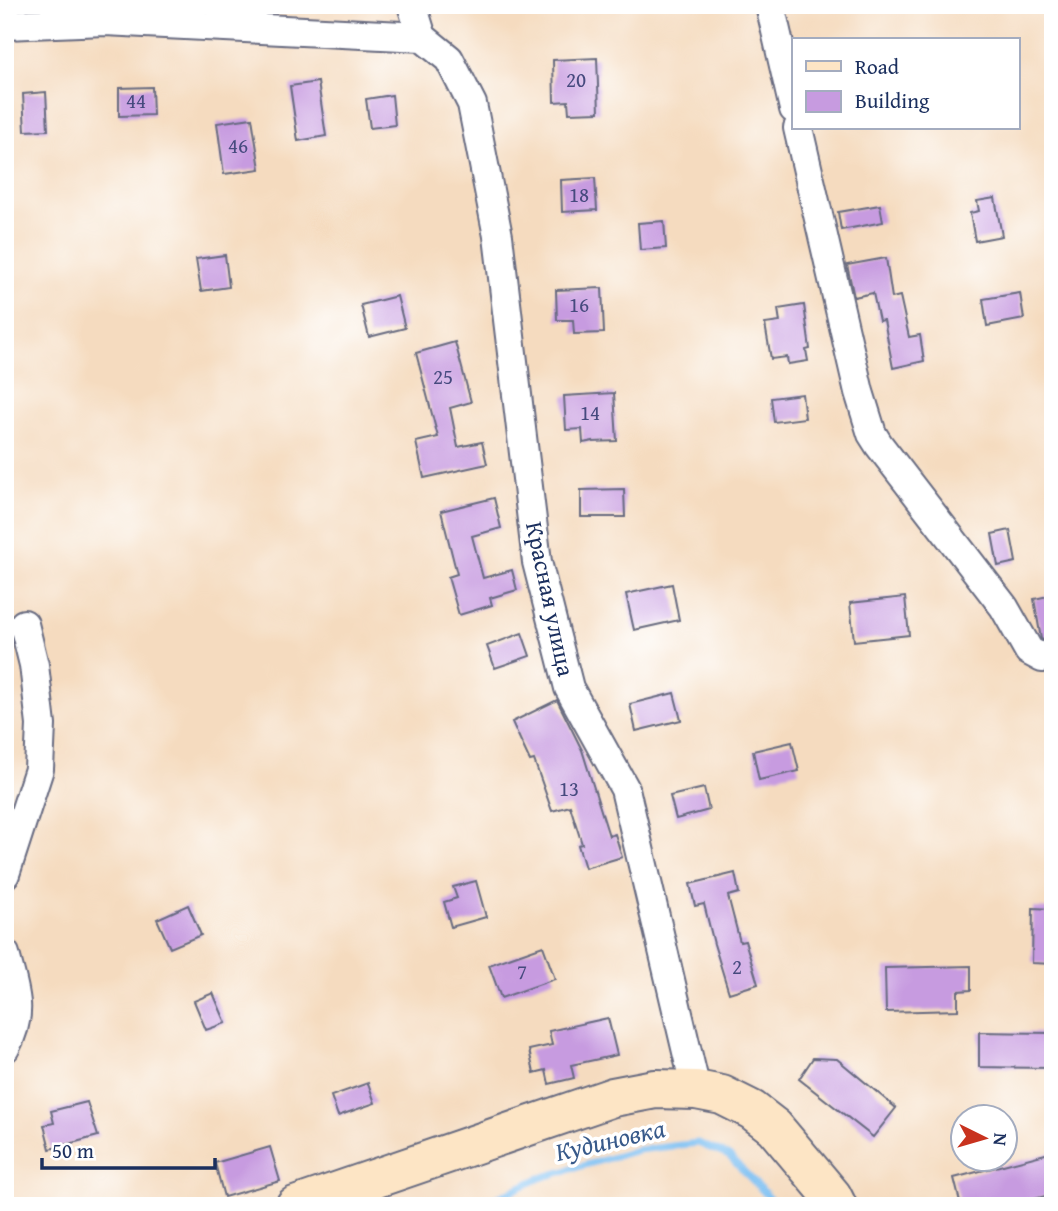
<svg xmlns="http://www.w3.org/2000/svg" width="1058" height="1211" font-family="'Gentium Book Plus',serif">
<rect width="100%" height="100%" fill="#fff"/>
<filter id="ink" filterUnits="userSpaceOnUse"><feTurbulence type="fractalNoise" baseFrequency=".0143" numOctaves="2"/><feDisplacementMap in="SourceGraphic" scale="14" xChannelSelector="R" yChannelSelector="G"/><feConvolveMatrix kernelMatrix="1 2 1 2 8 2 1 2 1" color-interpolation-filters="sRGB"/></filter>
<filter id="wash" filterUnits="userSpaceOnUse"><feTurbulence type="fractalNoise" baseFrequency=".00686" numOctaves="4" result="noise"/><feDisplacementMap in="SourceGraphic" scale="28" xChannelSelector="R" yChannelSelector="G"/><feGaussianBlur stdDeviation="1.57" result="paint"/><feColorMatrix in="noise" values="0 0 0 0 0 0 0 0 0 0 0 0 0 0 0 0 0 1.4 0 .05"/><feComposite in="paint" operator="in"/></filter>
<g filter="url(#wash)">
<rect width="100%" height="100%" fill="#f5dbbf"/>
<g fill="none" stroke-linecap="round" stroke-linejoin="round">
<path stroke="#7bbff2" stroke-width="7" d="M 479,1206 L 540,1178 L 638,1150 L 698,1143 L 729,1156 L 766,1194 L 774,1206"/>
</g>
<g id="blocks">
<path fill="#c79be0" d="M 597,58 L 599,112 L 569,113 L 568,101 L 554,102 L 553,60 Z
M 318,82 L 326,136 L 298,141 L 290,86 Z
M 152,87 L 153,115 L 119,116 L 119,88 Z
M 46,92 L 48,130 L 25,131 L 23,94 Z
M 392,95 L 395,125 L 370,128 L 366,99 Z
M 252,118 L 260,169 L 224,174 L 217,123 Z
M 595,178 L 597,210 L 562,212 L 561,180 Z
M 995,198 L 1002,236 L 975,241 L 970,213 L 979,211 L 977,201 Z
M 880,205 L 883,222 L 841,230 L 838,212 Z
M 664,221 L 666,248 L 640,250 L 638,223 Z
M 225,255 L 229,287 L 201,291 L 196,259 Z
M 886,258 L 892,298 L 900,296 L 909,337 L 920,335 L 924,361 L 893,368 L 884,320 L 879,321 L 873,293 L 854,297 L 847,265 Z
M 602,288 L 604,333 L 574,334 L 573,320 L 557,320 L 556,290 Z
M 1020,293 L 1024,319 L 987,326 L 983,299 Z
M 397,296 L 405,328 L 369,337 L 361,305 Z
M 804,305 L 810,349 L 806,350 L 808,361 L 788,364 L 787,357 L 771,359 L 765,324 L 780,322 L 778,309 Z
M 455,342 L 471,402 L 450,408 L 458,447 L 482,442 L 487,464 L 424,478 L 416,442 L 438,437 L 416,353 Z
M 614,393 L 617,441 L 593,442 L 593,441 L 583,443 L 582,429 L 566,430 L 564,396 Z
M 802,394 L 805,418 L 774,422 L 771,398 Z
M 624,489 L 625,517 L 581,517 L 581,490 Z
M 494,498 L 501,528 L 472,536 L 483,578 L 512,570 L 517,590 L 490,598 L 492,605 L 459,615 L 448,577 L 457,574 L 441,511 Z
M 1010,530 L 1016,562 L 998,566 L 992,534 Z
M 672,584 L 679,620 L 634,630 L 626,594 Z
M 1053,595 L 1053,641 L 1045,641 L 1041,639 L 1034,599 Z
M 905,597 L 909,635 L 854,641 L 850,603 Z
M 522,633 L 530,656 L 495,668 L 487,646 Z
M 674,693 L 681,720 L 636,731 L 630,704 Z
M 557,700 L 582,750 L 609,836 L 615,834 L 622,857 L 585,868 L 578,845 L 582,844 L 570,806 L 552,811 L 534,760 L 530,761 L 512,722 Z
M 792,742 L 799,771 L 759,780 L 753,751 Z
M 704,788 L 709,810 L 676,819 L 670,796 Z
M 735,873 L 739,893 L 728,896 L 740,942 L 745,941 L 758,984 L 729,993 L 714,944 L 704,904 L 695,906 L 690,884 Z
M 476,881 L 486,917 L 451,927 L 444,902 L 457,898 L 453,887 Z
M 188,905 L 201,935 L 170,948 L 157,919 Z
M 1033,908 L 1053,909 L 1053,964 L 1032,963 Z
M 543,946 L 555,979 L 501,998 L 489,965 Z
M 971,966 L 971,990 L 958,991 L 958,1010 L 886,1012 L 885,968 Z
M 213,993 L 226,1023 L 206,1030 L 194,1001 Z
M 608,1018 L 617,1055 L 571,1065 L 574,1078 L 549,1084 L 546,1070 L 534,1073 L 529,1050 L 552,1045 L 549,1031 Z
M 979,1032 L 1053,1033 L 1053,1068 L 979,1067 Z
M 813,1058 L 837,1059 L 896,1108 L 873,1137 L 799,1079 Z
M 368,1083 L 375,1103 L 338,1116 L 331,1096 Z
M 87,1102 L 98,1136 L 50,1149 L 44,1125 L 54,1123 L 51,1111 Z
M 270,1147 L 280,1181 L 224,1197 L 215,1163 Z
M 1053,1152 L 1053,1194 L 1008,1206 L 961,1206 L 954,1178 Z"/>
</g>
</g>
<g filter="url(#ink)">
<use href="#blocks" fill-opacity="0" stroke="#676b80" stroke-width="2"/>
<g fill="none" stroke-linecap="round" stroke-linejoin="round">
<g stroke="#676b80" stroke-width="32">
<path id="street" d="M 412,5 L 422,37 L 449,59 L 472,104 L 498,236 L 537,562 L 569,688 L 625,789 L 696,1090
M 770,5 L 794,109
M 5,25 L 105,21 L 422,37
M 798,128 L 859,392 L 872,434 L 879,445 L 1004,607 L 1029,651 L 1042,658 L 1053,657
M 5,874 L 39,769 L 41,725 L 34,665 L 24,624
M 5,954 C 14,991 25,1011 5,1048"/>
</g>
<g stroke="#676b80" stroke-width="42">
<path id="secondary" d="M 295,1206 L 613,1097 L 655,1089 L 696,1090 L 722,1095 L 752,1110 L 774,1127 L 832,1196 L 837,1206"/>
</g>
<use href="#street" stroke="#fff" stroke-width="28"/>
<use href="#secondary" stroke="#fde5c5" stroke-width="38"/>
</g>
</g>
<g text-anchor="middle" stroke-width="7" stroke-linejoin="round" paint-order="stroke">
<g font-size="21" fill="#464a7e">
<text x="576" y="87">20</text>
<text x="136" y="108">44</text>
<text x="238" y="153">46</text>
<text x="579" y="202">18</text>
<text x="579" y="312">16</text>
<text x="443" y="384">25</text>
<text x="590" y="420">14</text>
<text x="569" y="796">13</text>
<text x="737" y="974">2</text>
<text x="522" y="979">7</text>
</g>
<g font-size="24" fill="#1b2f5e" stroke="#fff">
<text transform="translate(550 599) rotate(78)" y="8">Красная улица</text>
</g>
<g font-size="26" font-style="italic" fill="#385a8a" stroke="#fff">
<text transform="translate(610 1140) rotate(-13)" y="9">Кудиновка</text>
</g>
</g>
<rect width="1058" height="1211" fill="none" stroke="#fff" stroke-width="28"/>
<rect x="792" y="38" width="228" height="91" fill="#ffffff" stroke="#a4acbf" stroke-width="2"/>
<rect x="806" y="61" width="35" height="10" fill="#fde5c5" stroke="#a4acbf" stroke-width="2"/>
<text x="855" y="74" font-size="21" fill="#1b2f5e">Road</text>
<rect x="806" y="91" width="35" height="21" fill="#c79be0" stroke="#a4acbf" stroke-width="2"/>
<text x="855" y="108" font-size="21" fill="#1b2f5e">Building</text>
<g transform="translate(984 1138) rotate(95)"><circle r="33" fill="#ffffff" stroke="#a4acbf" stroke-width="2"/>
<path d="M0-5L12 26L0 18L-12 26Z" fill="#c8321e"/>
<text y="-10" font-size="19" font-weight="bold" text-anchor="middle" fill="#1b2f5e">N</text>
</g>
<path d="M42 1158v10h173v-10" fill="none" stroke="#1b2f5e" stroke-width="3.5"/>
<text x="52" y="1158" font-size="21" fill="#1b2f5e" stroke="#ffffff" stroke-width="5" paint-order="stroke">50 m</text>
</svg>
